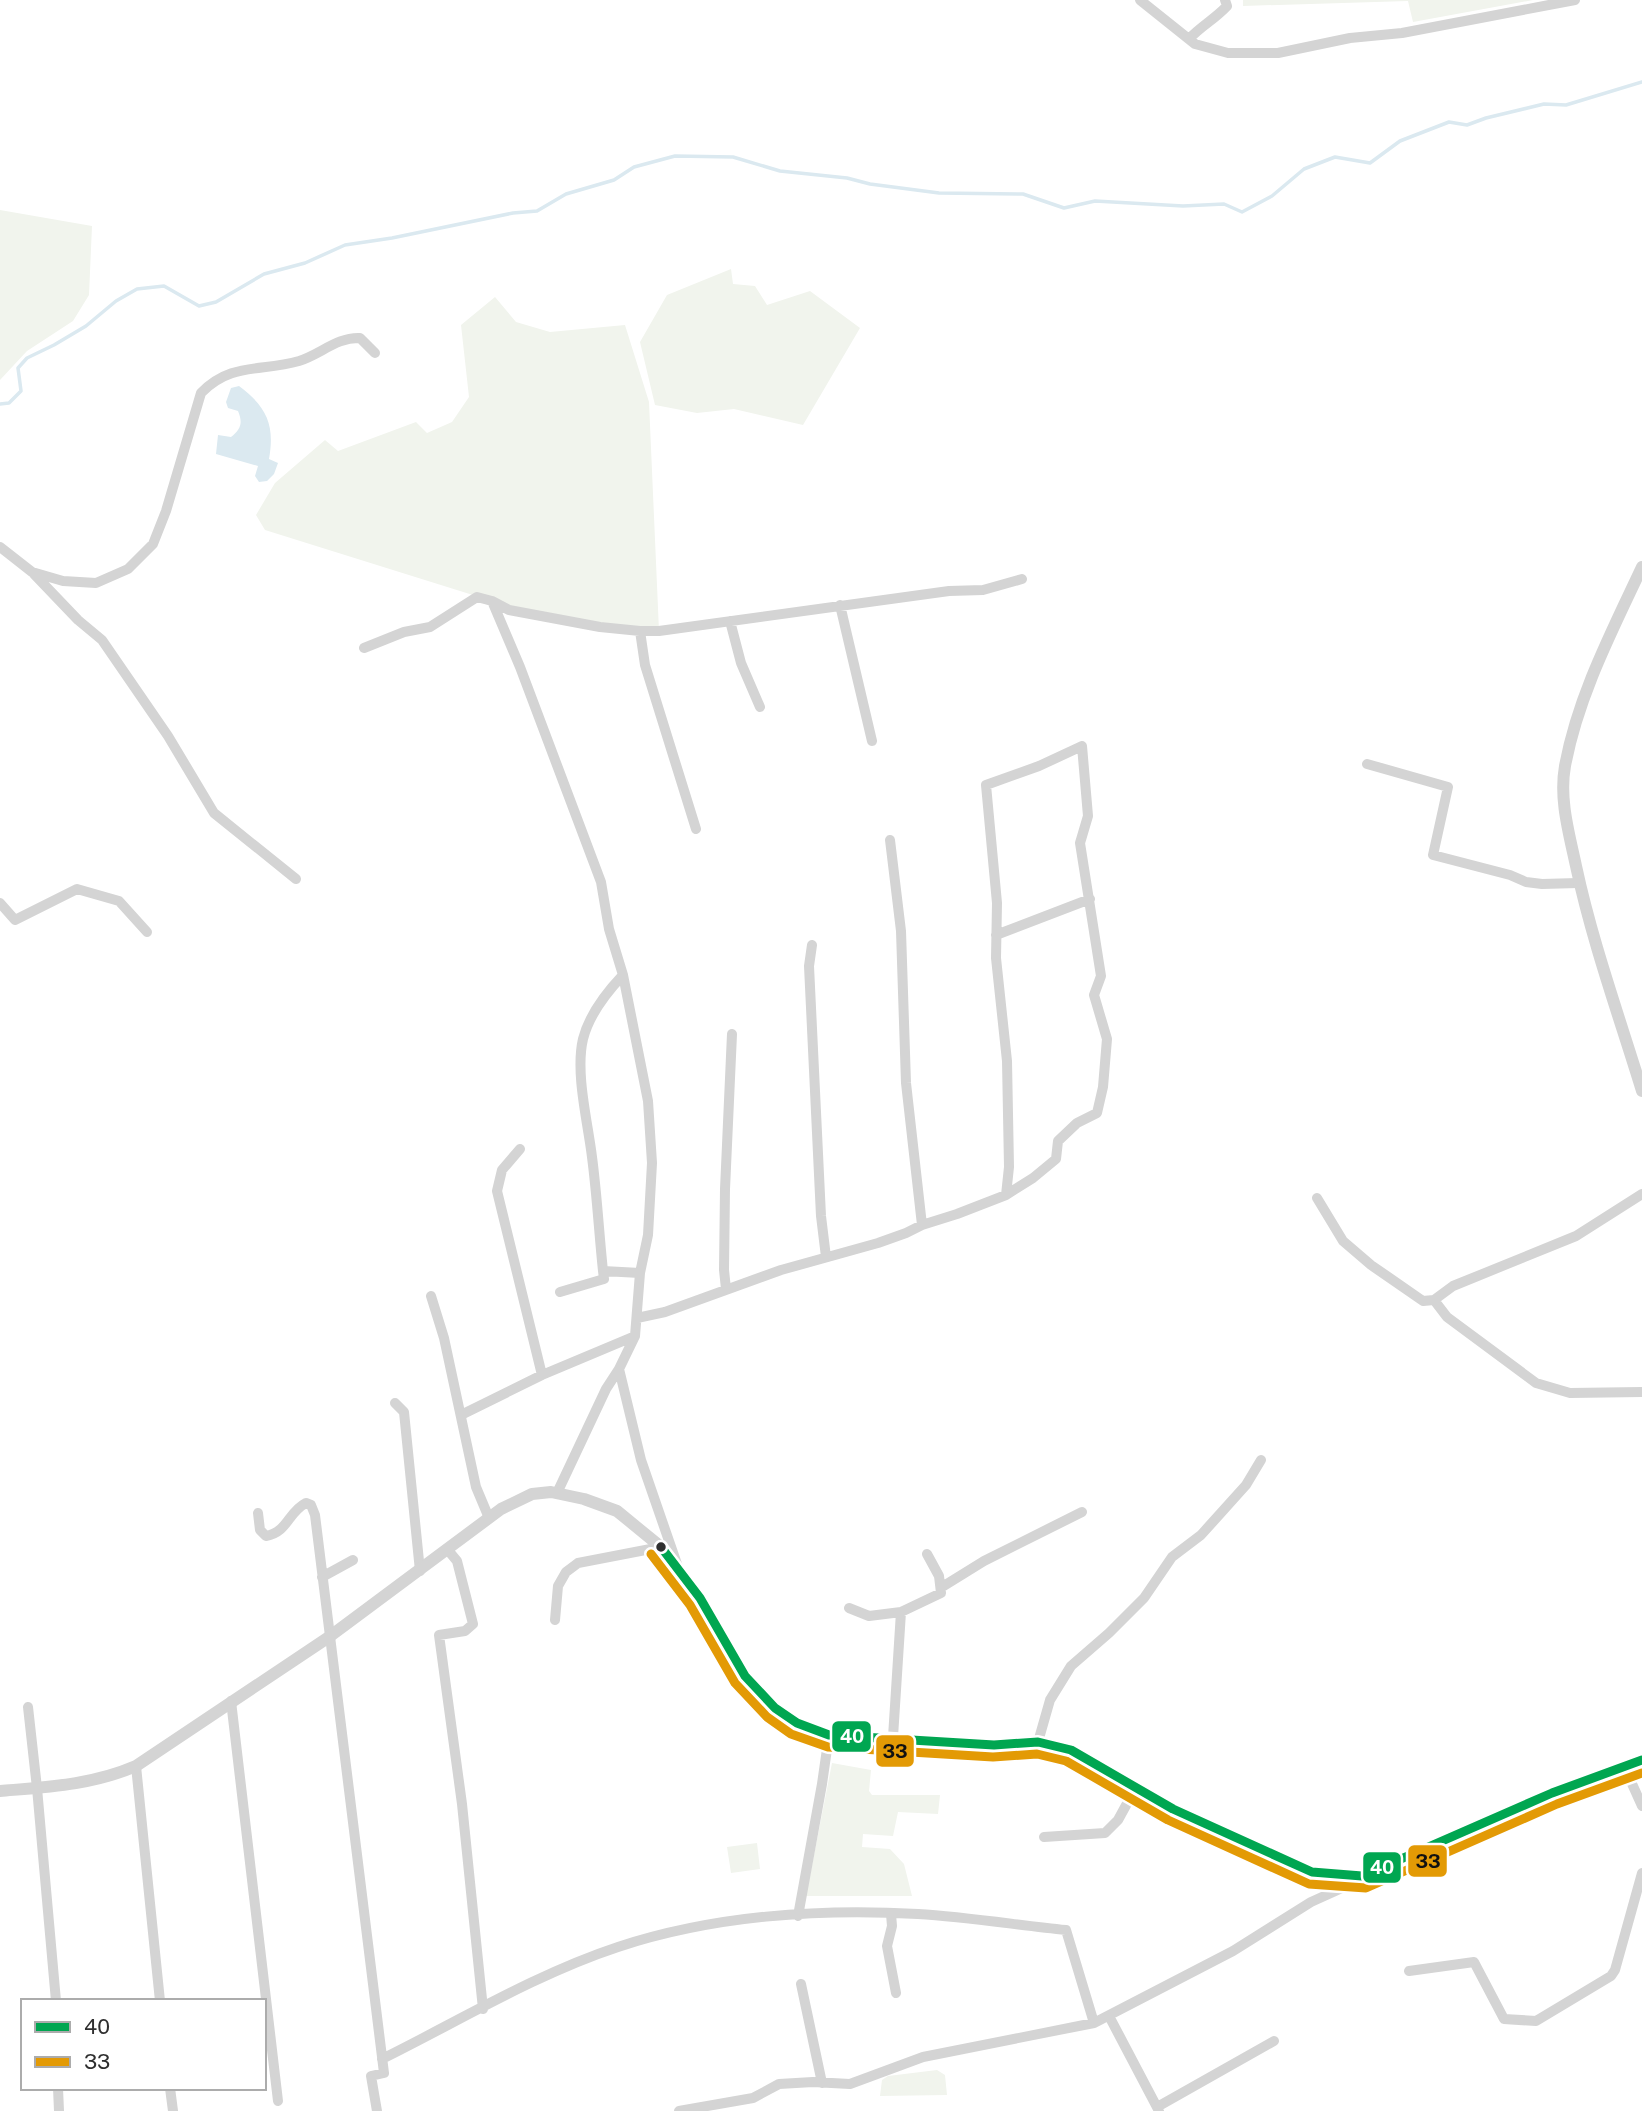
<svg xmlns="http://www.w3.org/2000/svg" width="1642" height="2111" font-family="'Public Sans',sans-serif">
<rect width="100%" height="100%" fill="#fff"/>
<path fill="#f1f4ed" d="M 1243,0 L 1533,0 L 1413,22 L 1408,1 L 1243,6 Z
M 0,210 L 92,226 L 89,295 L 73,321 L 27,351 L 0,380 Z
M 731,269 L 733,284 L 755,286 L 767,305 L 810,291 L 860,328 L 803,425 L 734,409 L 697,413 L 655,405 L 640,342 L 667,295 Z
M 495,297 L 516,322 L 550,332 L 625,325 L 649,402 L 659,631 L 509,610 L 492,601 L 265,530 L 256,515 L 275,483 L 325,440 L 338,451 L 416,422 L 427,433 L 452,422 L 469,397 L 461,325 Z
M 832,1763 L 871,1770 L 869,1791 L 872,1795 L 940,1795 L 938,1814 L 898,1812 L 893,1836 L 863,1834 L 862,1847 L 890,1849 L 904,1864 L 912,1896 L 806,1896 Z
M 757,1843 L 760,1869 L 731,1873 L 727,1847 Z
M 937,2070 L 945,2075 L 947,2095 L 880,2096 L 882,2080 L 888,2076 Z"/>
<path fill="#dbe9f0" d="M 239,386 C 267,407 275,425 269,459 L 278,463 L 274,474 L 267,481 L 259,482 L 255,476 L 258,466 L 216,454 L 218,435 L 231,437 C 241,429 243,423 238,411 L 228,408 L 226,402 L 231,388 Z"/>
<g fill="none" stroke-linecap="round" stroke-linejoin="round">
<path stroke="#dbe9f0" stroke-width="3.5" d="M 0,404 L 9,403 L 21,391 L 18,368 L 27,358 L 54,345 L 86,326 L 116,301 L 137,289 L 164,286 L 199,306 L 216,302 L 264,274 L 305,263 L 345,245 L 392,238 L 513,213 L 537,211 L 566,194 L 614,180 L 634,167 L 675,156 L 733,157 L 780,171 L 847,178 L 870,184 L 939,193 L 1023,194 L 1064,208 L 1095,201 L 1183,206 L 1224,204 L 1242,212 L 1272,196 L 1304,169 L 1335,157 L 1370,163 L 1400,141 L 1449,122 L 1467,125 L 1486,118 L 1544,104 L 1566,105 L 1642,82"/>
<path stroke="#d4d4d4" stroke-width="10" d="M 1140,0 L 1195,44 L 1228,53 L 1278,53 L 1350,38 L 1402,33 L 1575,0
M 1189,39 C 1201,26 1215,19 1227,6 L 1225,0
M 0,547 L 32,572 L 63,581 L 96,583 L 128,569 L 153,544 L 166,511 L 201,393 C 231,362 261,372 299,361 C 321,354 337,337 360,338 L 375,353
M 34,574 L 78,620 L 102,640 L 168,736 L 214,813 L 296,879
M 492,601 L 520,667 L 601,882 L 609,929 L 623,975 L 648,1101 L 652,1163 L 648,1235 L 640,1273 L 635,1336 L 619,1369 L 641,1460 L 678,1567
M 840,605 L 872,741
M 730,621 L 741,663 L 760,707
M 640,631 L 645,665 L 696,829
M 364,648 L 404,632 L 430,627 L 477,597 L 492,601 L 509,610 L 600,627 L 640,631 L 659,631 L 949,591 L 983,590 L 1022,579
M 1367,764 L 1448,787 L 1433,855 L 1510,875 L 1526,882 L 1542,884 L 1578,883
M 890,840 L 901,931 L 906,1083 L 922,1225
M 0,903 L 15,920 L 77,889 L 119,901 L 147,932
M 996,935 L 1090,899
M 812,945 L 809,966 L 821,1216 L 826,1257
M 520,1149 L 502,1170 L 497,1191 L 542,1375
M 1317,1198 L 1343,1241 L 1371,1265 L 1423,1301 L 1434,1300 L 1453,1286 L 1576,1236 L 1642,1194
M 603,1271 C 599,1233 597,1195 592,1157 C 588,1123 575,1073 583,1039 C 589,1015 606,993 623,975
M 726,1289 L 724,1270 L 725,1189 L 732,1034
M 560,1292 L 604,1279 L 603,1271 L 640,1273
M 431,1296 L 444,1338 L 476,1487 L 489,1518
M 1434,1300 L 1447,1317 L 1536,1383 L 1570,1393 L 1642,1392
M 637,1318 L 665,1312 L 781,1270 L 878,1243 L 906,1233 L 922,1225 L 957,1214 L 1006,1195 L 1033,1178 L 1056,1159 L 1058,1141 L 1077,1123 L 1097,1113 L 1103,1087 L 1107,1039 L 1094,995 L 1101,976 L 1080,843 L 1088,816 L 1082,746 L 1039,766 L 986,785 L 997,903 L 996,958 L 1007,1061 L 1009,1167 L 1006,1195
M 395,1403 L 404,1412 L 420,1571
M 461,1415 L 542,1375 L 635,1336
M 557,1493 L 606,1389 L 619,1369
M 258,1513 L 260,1530 L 266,1536 C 288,1532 288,1512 306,1503 L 311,1505 L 315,1515 L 384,2073 L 371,2076 L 377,2111
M 447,1549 L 457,1561 L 473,1624 L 465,1631 L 439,1635 L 462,1804 L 483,2009
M 322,1577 L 353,1560
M 942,1587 L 984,1561 L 1082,1512
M 849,1608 L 869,1616 L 901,1612
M 555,1620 L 558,1586 L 566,1572 L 578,1563 L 661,1547
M 231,1701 L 278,2101
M 28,1707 L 37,1788 L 56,2001
M 893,1737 L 901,1612 L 941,1593 L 939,1576 L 927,1554
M 1038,1742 L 1050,1700 L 1071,1666 L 1109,1633 L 1144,1598 L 1172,1557 L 1201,1535 L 1246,1485 L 1261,1460
M 136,1766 L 160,2001
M 1624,1766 L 1642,1806
M 1044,1837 L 1105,1833 L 1118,1820 L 1136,1787
M 891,1914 L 892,1926 L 887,1946 L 896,1993
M 798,1916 L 822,1784 L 829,1735
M 1409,1971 L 1474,1962 L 1504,2019 L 1536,2021 L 1611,1976 L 1615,1970 L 1642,1873
M 801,1984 L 822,2083
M 1109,2016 L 1159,2111
M 382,2059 C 459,2021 536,1974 618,1947 C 712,1916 819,1908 918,1914 C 967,1917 1017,1925 1066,1930 L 1094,2023
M 58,2088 L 59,2111
M 170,2088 L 173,2111
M 1157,2107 L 1274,2041
M 679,2111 L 753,2098 L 779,2084 L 813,2082 L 850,2084 L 923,2057 L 1094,2023 L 1233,1951 L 1311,1902 L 1342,1888 L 1353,1877"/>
<path stroke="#d4d4d4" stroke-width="12" d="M 1642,567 C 1612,631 1578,696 1565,766 C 1559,799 1569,833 1576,866 C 1592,941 1619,1016 1642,1091
M 0,1791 C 47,1787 92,1785 136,1766 L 329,1637 L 501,1509 L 532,1494 L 551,1492 L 584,1499 L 617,1511 L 661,1547 L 700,1598 L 745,1676 L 775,1708 L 797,1723 L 829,1735 L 994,1745 L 1038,1742 L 1071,1750 L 1173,1809 L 1312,1872 L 1362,1876 L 1552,1793 L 1642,1760"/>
<g stroke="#fff" stroke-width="14">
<path id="bus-1" d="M 661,1547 L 700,1598 L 745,1676 L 775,1708 L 797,1723 L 829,1735 L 994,1745 L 1038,1742 L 1071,1750 L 1173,1809 L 1312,1872 L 1362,1876 L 1552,1793 L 1642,1760"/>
</g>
<g stroke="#fff" stroke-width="14">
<path id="bus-2" d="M 651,1554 L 690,1605 L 735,1683 L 767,1717 L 791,1734 L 828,1747 L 993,1757 L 1037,1754 L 1066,1761 L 1168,1820 L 1309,1884 L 1366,1888 L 1557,1804 L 1642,1773"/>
</g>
<use href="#bus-1" stroke="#00a651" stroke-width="9"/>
<use href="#bus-2" stroke="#e39a05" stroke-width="9"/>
</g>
<circle fill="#2f2f2f" stroke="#fff" stroke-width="2.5" cx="661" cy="1547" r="6"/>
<g stroke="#fff" stroke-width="2.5">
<rect x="831" y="1720" width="41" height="33" rx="7" fill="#00a651"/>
<rect x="875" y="1734" width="40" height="34" rx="7" fill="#e39a05"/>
<rect x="1407" y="1844" width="41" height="34" rx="7" fill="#e39a05"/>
<rect x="1362" y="1851" width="40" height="33" rx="7" fill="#00a651"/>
</g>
<g font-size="19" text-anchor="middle" font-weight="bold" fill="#fff">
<text x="852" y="1743">40</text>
<text x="1382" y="1874">40</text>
</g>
<g font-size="19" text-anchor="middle" font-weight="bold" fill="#111">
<text x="895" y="1758">33</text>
<text x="1428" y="1868">33</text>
</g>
<rect x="21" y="1999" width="245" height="91" fill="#ffffff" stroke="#acacac" stroke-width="2"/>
<rect x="35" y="2022" width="35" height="10" fill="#00a651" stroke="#acacac" stroke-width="2"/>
<text x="84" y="2034" font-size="21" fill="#2f2f2f">40</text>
<rect x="35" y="2057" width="35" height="10" fill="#e39a05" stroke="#acacac" stroke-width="2"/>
<text x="84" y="2069" font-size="21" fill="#2f2f2f">33</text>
</svg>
